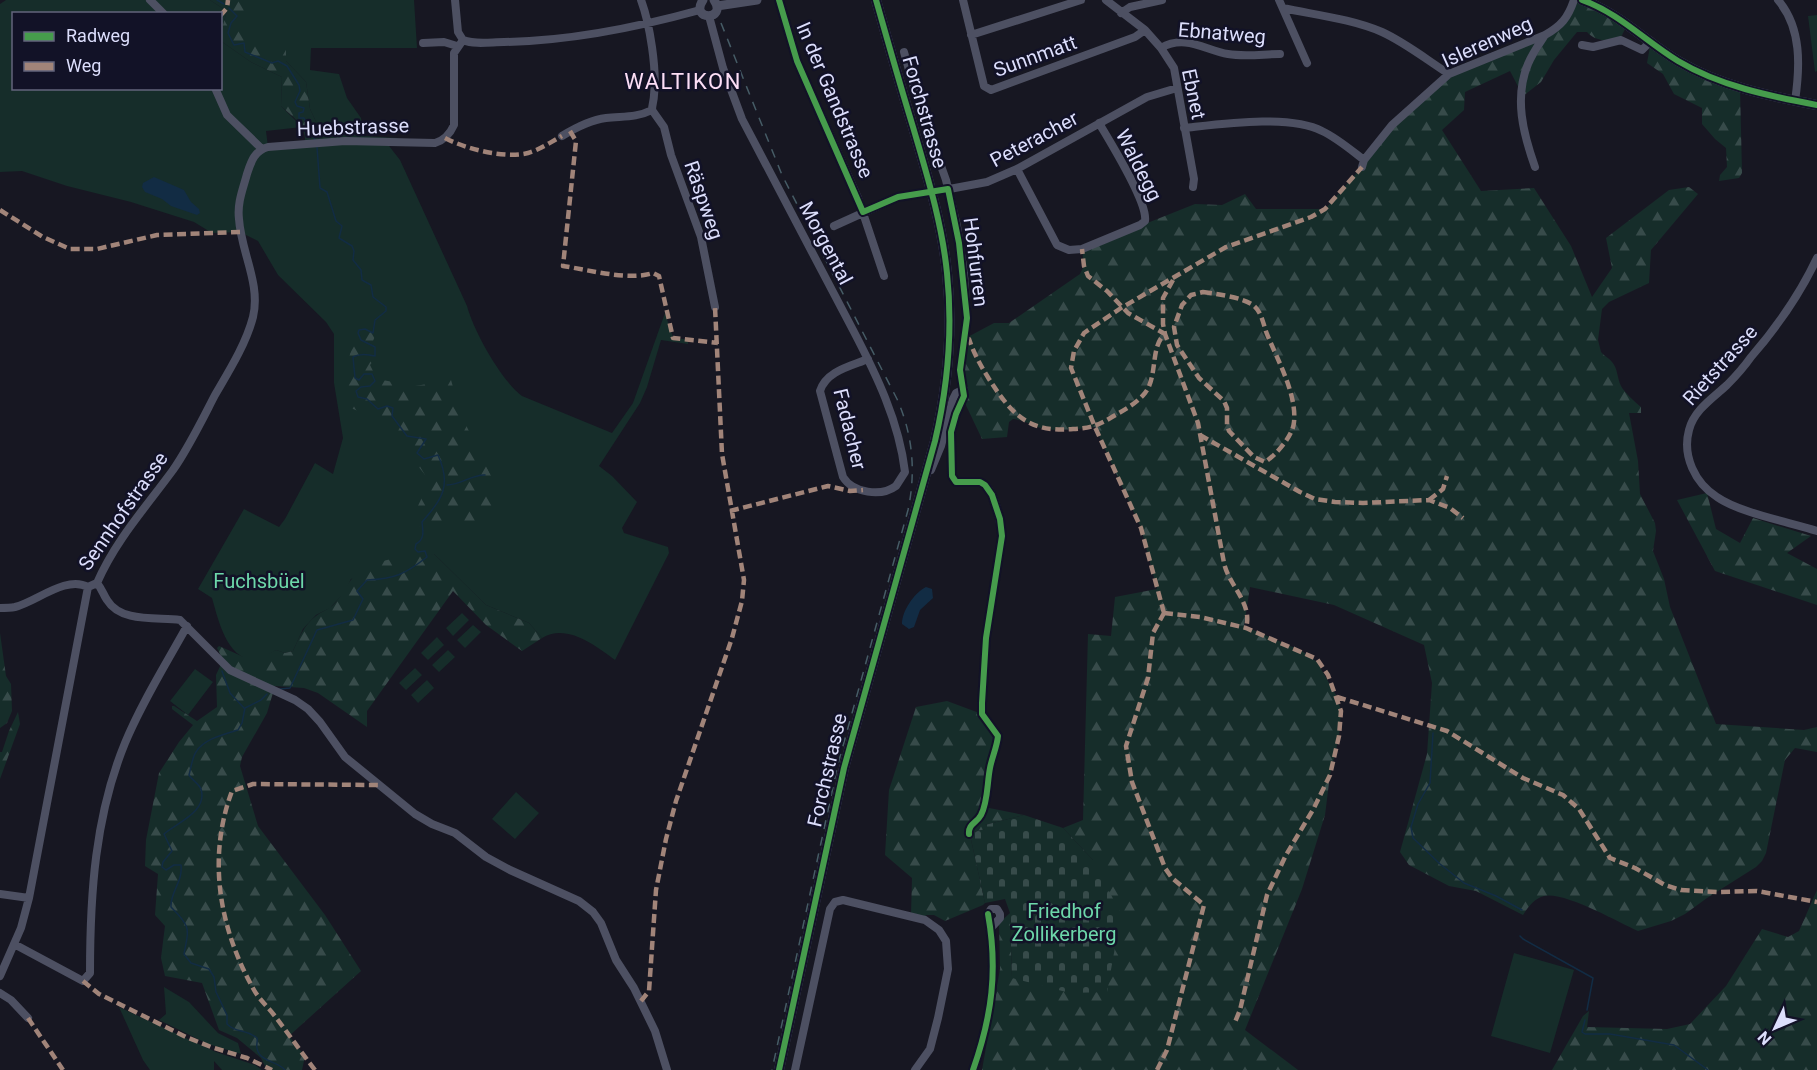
<svg xmlns="http://www.w3.org/2000/svg" width="1817" height="1070" font-family="Roboto,sans-serif">
<defs>
<pattern id="forest-firs" width="22" height="20" patternUnits="userSpaceOnUse" patternTransform="scale(1.5)"><rect width="22" height="20" fill="#162d2a"/><path d="M5 1l3.5 6h-7zM16 11l3.5 6h-7z" fill="#374b4a"/></pattern>
<pattern id="cemetery-stones" width="16" height="16" patternUnits="userSpaceOnUse" patternTransform="scale(1.5)"><rect width="16" height="16" fill="#162d2a"/><path d="M2 7V4a2 2 0 0 1 4 0v3zM10 15v-3a2 2 0 0 1 4 0v3z" fill="#374b4a"/></pattern>
</defs>
<rect width="100%" height="100%" fill="#171722"/>
<path fill="#162d2a" d="M 6,0 L 210,0 L 227,11 L 221,32 L 220,14 L 14,14 L 14,88 L 220,88 L 221,41 L 251,62 L 282,77 L 281,106 L 302,127 L 266,131 L 268,147 L 319,143 L 317,124 L 310,109 L 306,82 L 286,61 L 246,45 L 246,0 L 414,0 L 417,48 L 311,48 L 310,70 L 339,74 L 347,98 L 361,118 L 364,136 L 398,138 L 398,140 L 386,142 L 400,160 L 467,306 C 474,332 501,380 522,396 L 612,433 L 633,403 L 665,313 L 673,337 L 688,340 L 688,344 L 661,340 L 647,387 L 640,403 L 599,466 L 612,476 L 637,502 L 622,528 L 624,533 L 668,547 L 669,553 L 615,660 C 595,645 566,623 542,638 L 529,623 L 486,605 L 434,554 L 351,579 L 344,593 L 330,608 L 316,615 L 303,629 L 293,651 L 285,653 L 276,650 C 271,653 264,658 259,659 C 228,665 218,619 212,598 L 198,589 L 244,509 L 279,527 L 285,519 L 315,463 L 333,474 L 343,438 L 334,383 L 334,334 L 326,322 L 278,275 L 258,241 L 240,232 L 212,233 L 194,222 L 131,202 L 67,186 L 22,171 L 0,172 L 0,4 Z
M 1817,15 L 1817,71 L 1815,72 L 1808,16 Z
M 462,613 L 469,620 L 453,636 L 446,628 Z
M 473,625 L 481,632 L 465,648 L 457,640 Z
M 437,637 L 444,645 L 428,660 L 421,653 Z
M 448,650 L 455,657 L 439,672 L 432,665 Z
M 415,668 L 422,675 L 406,690 L 399,683 Z
M 195,669 L 213,682 L 188,715 L 170,701 Z
M 427,680 L 434,688 L 418,703 L 411,695 Z
M 516,792 L 539,813 L 515,839 L 492,819 Z
M 1514,953 L 1574,970 L 1550,1053 L 1491,1036 Z
M 164,987 L 189,1002 L 218,1033 L 238,1043 L 241,1054 L 208,1044 L 159,1020 L 166,1014 Z
M 119,1007 L 216,1052 L 255,1065 L 262,1070 L 222,1070 L 214,1061 L 214,1070 L 150,1070 L 143,1060 Z"/>
<path fill="url(#forest-firs)" d="M 210,0 L 246,0 L 247,45 L 286,47 L 286,61 L 306,82 L 310,109 L 317,124 L 319,143 L 305,144 C 307,126 293,117 281,106 L 282,77 L 251,62 L 221,41 L 221,32 L 227,11 Z
M 1574,0 L 1626,27 L 1620,39 C 1608,41 1596,42 1587,32 L 1577,32 L 1554,60 L 1541,82 L 1523,96 L 1510,71 L 1465,92 L 1464,110 L 1442,130 L 1481,191 L 1534,188 L 1571,246 L 1592,297 L 1612,268 L 1606,238 L 1669,190 L 1689,187 L 1698,194 L 1651,250 L 1649,283 L 1609,302 L 1602,309 L 1598,340 L 1601,352 C 1604,356 1609,358 1612,362 C 1618,369 1617,378 1621,386 C 1624,392 1635,402 1641,407 L 1641,413 L 1629,413 L 1638,461 L 1640,494 L 1655,523 L 1656,531 L 1653,551 L 1664,579 L 1670,607 L 1716,724 L 1804,730 L 1817,727 L 1817,752 L 1795,748 L 1785,760 L 1766,853 L 1762,861 L 1756,867 L 1707,898 L 1685,914 L 1671,921 L 1638,931 C 1618,922 1564,891 1544,896 C 1535,898 1528,907 1523,915 L 1476,891 L 1449,886 L 1409,865 L 1400,852 L 1427,754 L 1432,683 L 1424,645 L 1334,605 L 1250,587 L 1244,626 L 1302,651 L 1317,662 L 1337,697 L 1341,711 L 1339,736 L 1330,775 L 1325,815 L 1302,889 L 1245,1030 L 1298,1070 L 982,1070 L 1000,969 L 999,923 L 1010,913 L 1012,978 L 1093,860 L 1063,828 L 1083,820 L 1088,634 L 1111,636 L 1115,597 L 1157,589 L 1141,528 L 1095,427 C 1078,429 1062,431 1045,429 C 1034,427 1025,420 1013,419 L 1009,422 L 1007,437 L 982,439 L 963,399 L 961,379 L 964,339 L 994,323 L 1009,323 L 1080,274 L 1084,266 L 1082,249 L 1195,204 L 1222,205 L 1245,194 L 1256,209 L 1325,209 L 1362,167 L 1392,125 L 1449,74 L 1558,27 Z
M 1651,41 L 1740,88 L 1742,173 L 1739,178 L 1719,181 L 1720,175 L 1727,167 L 1726,148 L 1715,139 L 1702,124 L 1702,108 L 1674,94 L 1663,74 L 1647,63 Z
M 361,327 L 367,327 L 375,336 L 373,341 L 379,354 L 370,365 L 377,379 L 415,386 L 451,380 L 461,415 L 497,488 L 496,503 L 483,517 L 465,526 L 431,523 L 417,527 L 416,510 L 426,489 L 426,476 L 382,421 L 346,406 L 343,381 L 356,331 Z
M 1707,493 L 1716,529 L 1740,543 L 1753,518 L 1811,536 L 1787,553 L 1817,569 L 1817,605 L 1715,571 L 1677,500 Z
M 434,554 L 486,605 L 529,623 L 542,638 L 522,651 L 486,625 L 453,591 L 367,711 L 367,727 L 318,693 L 304,688 L 275,686 L 267,713 L 242,757 L 240,766 L 258,826 L 325,915 L 361,971 L 289,1036 L 305,1056 L 302,1070 L 267,1070 L 261,1058 L 237,1038 L 219,1030 L 202,983 L 165,976 L 161,958 L 165,926 L 155,915 L 158,874 L 145,866 L 146,840 L 159,773 L 179,742 L 193,725 L 172,709 L 172,706 L 174,706 L 197,721 L 217,707 L 216,675 L 223,660 L 217,648 L 219,646 C 246,657 248,665 276,650 L 285,653 L 293,651 C 299,638 304,625 316,616 C 321,612 327,610 332,606 C 341,598 344,589 351,580 C 365,559 411,555 434,554 Z
M 0,633 L 6,676 L 11,684 L 12,711 L 7,723 L 0,728 Z
M 947,701 L 982,714 L 998,736 L 990,766 L 984,807 L 1024,815 L 985,825 L 986,829 L 974,832 L 970,835 L 985,903 L 983,905 L 945,921 L 934,915 L 926,915 L 925,920 L 911,915 L 912,878 L 885,855 L 889,790 L 916,707 Z
M 18,712 L 20,724 L 0,779 L 0,752 L 2,752 L 9,731 Z
M 1817,890 L 1817,1070 L 1552,1070 L 1583,1016 L 1589,1011 L 1587,1027 L 1667,1029 L 1690,1024 L 1726,986 L 1762,929 L 1788,937 L 1799,931 Z"/>
<path fill="url(#cemetery-stones)" d="M 1024,815 L 1063,828 L 1093,860 L 1121,914 L 1107,992 L 1070,993 L 1012,978 L 1010,913 L 1005,899 L 985,903 L 970,835 L 974,832 L 985,829 L 985,825 Z"/>
<path fill="#122c44" d="M 154,177 L 184,190 L 191,202 L 199,209 L 200,213 L 197,215 L 171,206 L 162,199 L 145,192 L 142,187 L 143,183 Z
M 926,587 L 932,589 L 933,598 L 920,610 L 914,627 L 909,629 L 902,624 C 902,611 914,593 926,587 Z"/>
<g fill="none" stroke-linecap="round" stroke-linejoin="round">
<path stroke="#122c44" stroke-width="1.5" d="M 217,0 L 224,4
M 229,8 L 237,16 L 231,23 L 228,33 L 234,45 L 244,43 L 245,52 L 272,63 L 278,61 L 287,66 L 299,85 L 300,91 L 295,102 L 297,106 L 304,108 L 303,112 L 299,113 L 299,118 L 304,118 L 315,140
M 447,485 C 461,485 473,474 485,475
M 222,671 L 230,693 L 244,708
M 280,689 L 290,688 L 317,630 L 353,620 L 363,599 L 357,591 L 367,580 C 395,579 405,574 427,557 L 425,551 L 418,552 L 415,549 L 416,544 C 425,539 423,531 422,522 C 442,499 452,486 438,455 L 424,459 L 417,453 L 426,439 L 407,436 L 392,416 L 393,408 L 387,406 L 378,409 L 367,399 L 358,397 L 356,391 L 361,387 L 370,386 L 375,381 L 372,374 L 364,374 L 359,380 L 355,378 L 353,357 C 360,353 367,354 375,356 L 375,347 L 361,340 L 358,333 L 359,330 L 365,329 L 373,333 L 375,320 L 386,311 L 386,307 L 373,297 L 371,285 L 362,280 L 361,270 L 353,260 L 354,251 L 352,246 L 339,238 L 342,226 L 336,221 L 327,192 L 320,188 L 317,147
M 267,694 L 261,700 L 245,708 L 242,723 L 238,730 C 225,734 203,739 196,752 C 192,758 191,768 189,775 C 192,780 199,784 201,789 C 208,812 176,823 164,834 L 172,851 L 163,862 L 162,867 L 166,870 L 174,865 L 181,865 C 183,882 170,892 171,907 C 191,927 189,928 184,954 L 191,963 L 209,969 L 214,977 L 216,992 L 227,1015 L 227,1024 C 237,1034 244,1028 257,1038 C 258,1041 256,1045 257,1048 C 259,1062 278,1061 285,1070
M 1433,733 L 1430,783 L 1418,804 L 1411,827 L 1413,838 L 1440,864 L 1464,883 L 1496,896 L 1522,910
M 1520,936 L 1523,939 L 1593,978 L 1587,1010
M 1585,1020 L 1582,1032 L 1585,1034 L 1610,1034 L 1674,1045 L 1708,1070"/>
<path stroke="#4d5062" stroke-width="8" d="M 150,0 L 164,14
M 455,0 L 458,32 L 463,40
M 641,0 C 650,24 657,70 654,95 C 654,100 652,105 652,110
M 779,0 L 797,61 L 858,198 L 884,276
M 963,0 L 984,86 L 991,90 L 1135,37 L 1145,30
M 1106,0 L 1145,30 L 1161,48 L 1174,68 L 1194,179 L 1193,187
M 1279,0 L 1307,63
M 1778,0 C 1802,28 1800,67 1795,101
M 1283,8 C 1316,15 1352,19 1382,32 C 1406,43 1427,60 1449,74
M 1121,13 L 1130,7 L 1162,0
M 709,16 L 723,68 L 742,119 L 853,330 C 876,374 899,421 905,472 L 896,486 C 881,497 853,493 843,477 L 820,391 C 826,371 851,366 868,359
M 971,35 L 1081,0
M 463,40 C 475,45 491,42 504,42 C 571,41 635,28 700,10
M 423,43 L 444,42 L 457,46
M 1582,45 L 1593,47 L 1621,40 L 1642,50 L 1651,41
M 1161,48 C 1185,34 1205,50 1228,54 C 1245,57 1264,54 1280,54
M 904,52 L 916,95 L 946,180 L 957,226 L 964,273 L 967,318 L 960,370 L 964,396 L 956,414 L 951,432 L 952,476 L 956,482 C 964,483 973,480 981,483 C 996,488 1000,522 1002,536
M 215,88 L 227,115 L 262,149
M 652,110 L 664,127 L 671,155 L 701,237 L 715,307
M 1184,128 C 1221,124 1290,114 1322,131 C 1337,138 1351,150 1364,160
M 562,136 C 575,128 590,120 606,118 C 623,116 636,118 652,110
M 1362,167 L 1364,160 L 1392,125 L 1449,74 L 1545,35 C 1561,26 1568,18 1574,0
M 1535,167 C 1523,133 1514,98 1528,64 C 1532,54 1539,44 1545,35
M 1017,169 L 1057,245 L 1069,250 L 1082,249 L 1140,225 L 1145,221 C 1148,202 1110,142 1099,123
M 944,190 L 987,182 L 1017,169 L 1147,97 L 1177,88
M 834,226 L 898,197 L 917,194
M 1817,258 C 1800,294 1777,327 1751,357 C 1744,367 1736,376 1727,385 C 1713,398 1694,410 1689,430 C 1682,456 1695,483 1717,497 C 1740,513 1789,522 1817,531
M 931,470 L 941,446 L 953,399 L 956,393 L 964,389
M 97,583 C 102,589 103,594 107,600 C 121,623 157,617 180,620 L 230,670 L 295,700 L 308,709 L 320,722 L 345,757 L 415,814 L 432,824 L 455,833 L 486,857 L 510,870 L 579,901 L 593,912 L 601,923 L 616,960 L 634,988 L 655,1031 L 667,1070
M 0,608 C 5,608 10,608 15,607 C 36,602 66,575 88,587
M 0,894 L 29,898
M 14,944 L 83,981 L 90,973 C 90,894 95,816 125,743 C 142,702 166,664 187,626
M 0,976 L 21,928 L 29,898 L 88,587 L 97,583 C 115,541 146,507 173,470 C 189,447 202,420 215,395 C 229,371 246,344 253,317 C 261,284 241,252 239,219 C 237,203 243,189 247,174 C 251,162 254,151 268,147 L 345,141 L 435,143 C 445,140 450,134 454,125 L 454,53 L 463,40
M 0,993 L 11,1000 L 28,1018
M 795,1070 L 830,909 L 835,902 L 843,900 L 925,920 L 939,930 L 946,941 L 948,969 L 938,1018 L 930,1049 L 915,1070
M 973,1070 C 992,1016 998,970 988,914 L 991,909 L 997,909 L 1000,914 L 1000,918 L 990,929"/>
<path stroke="#4d5062" stroke-width="9" d="M 703,0 C 689,21 728,21 714,0
M 717,6 L 757,0"/>
<path stroke="#515368" stroke-width="10" d="M 1582,0 C 1619,13 1645,41 1678,61 C 1720,86 1769,96 1817,105
M 779,1070 L 844,768 L 935,441 C 948,385 953,330 947,273 C 942,223 927,175 913,127 C 900,85 888,42 876,0"/>
<path stroke="#465c66" stroke-width="1.5" stroke-dasharray="9 8" stroke-linecap="butt" d="M 721,23 L 782,175 L 897,399 C 913,435 916,472 908,510 L 838,764 L 772,1070"/>
<path stroke="#4d5062" stroke-width="8" d="M 917,194 L 939,191"/>
<path stroke="#a18479" stroke-width="4.5" stroke-dasharray="9 4.5" stroke-linecap="butt" d="M 220,16 L 227,8 L 228,0
M 570,131 L 576,141 L 563,266 C 589,270 629,281 653,273 L 659,276 L 673,338 L 718,343
M 445,138 C 466,149 505,159 528,153 C 539,150 551,142 562,136
M 0,210 L 43,237 L 70,249 L 97,249 L 157,235 L 240,232
M 1173,280 L 1163,298 L 1163,324 L 1165,334 L 1198,423 L 1224,563 C 1229,586 1253,603 1246,628
M 1203,292 C 1217,294 1241,297 1253,305 C 1262,312 1263,324 1267,334 C 1277,359 1297,394 1294,422 C 1293,436 1276,455 1265,462 L 1254,457 L 1229,431 L 1227,425 L 1227,408 L 1224,401 L 1199,378 L 1177,345 L 1174,327 L 1182,305 L 1191,295 Z
M 966,339 L 969,339 C 974,354 981,366 989,379 C 1012,415 1029,433 1073,429 C 1090,428 1097,426 1112,417 C 1124,410 1136,404 1145,393 C 1158,377 1150,346 1165,334 L 1128,313 L 1107,291 L 1088,276 L 1084,266 L 1082,249
M 1200,435 L 1300,492 L 1315,499 L 1335,502 L 1363,503 L 1429,500 L 1450,508 L 1463,518
M 1429,500 L 1443,489 L 1447,476
M 730,511 L 828,486 L 850,491 L 863,490
M 1164,613 L 1141,528 L 1095,427 L 1071,368 L 1074,351 L 1084,333 L 1121,308 L 1226,247 L 1311,217 L 1325,209 L 1362,167
M 1164,613 L 1200,617 L 1246,628 L 1317,659 L 1328,675 L 1341,711 L 1339,736 L 1330,775 L 1314,808 L 1286,855 L 1267,895 L 1240,1010 L 1235,1022
M 1337,697 L 1447,731 L 1523,778 L 1563,795 L 1579,809 L 1610,858 L 1635,868 L 1665,885 L 1681,890 L 1717,892 L 1757,891 L 1817,902
M 83,981 L 99,994 L 186,1037 L 211,1047 L 247,1058 L 272,1070
M 641,1001 L 649,991 L 656,890 L 666,839 L 676,801 L 732,638 L 742,601 L 744,580 L 722,454 L 715,307
M 28,1018 L 63,1070
M 315,1070 C 301,1052 288,1033 274,1015 C 267,1006 259,999 254,990 C 219,928 207,858 232,791 L 253,784 L 380,785
M 1157,1070 L 1167,1050 L 1204,905 L 1172,878 L 1165,868 L 1132,782 L 1126,746 L 1148,678 L 1153,633 L 1164,613"/>
<g stroke="#121227" stroke-width="10">
<path id="cycleway" d="M 779,0 L 797,61 L 863,212 L 898,197 L 948,189 L 959,243 L 967,318 L 960,370 L 964,396 L 956,414 L 951,432 L 952,476 L 956,482 L 980,482 L 985,485 L 992,495 L 1000,519 L 1002,536 L 986,638 L 982,703 L 982,714 L 998,736 C 997,747 992,757 990,768 C 987,783 988,802 981,815 C 977,823 968,824 969,834
M 1582,0 C 1619,13 1645,41 1678,61 C 1720,86 1769,96 1817,105
M 779,1070 L 844,768 L 935,441 C 948,385 953,330 947,273 C 942,223 927,175 913,127 C 900,85 888,42 876,0
M 973,1070 C 992,1016 998,970 988,914"/>
</g>
<use href="#cycleway" stroke="#469c4c" stroke-width="6"/>
</g>
<g text-anchor="middle" stroke-width="5" stroke-linejoin="round" paint-order="stroke">
<g font-size="20" fill="#dcdefc" stroke="#121227">
<text transform="translate(1222 33) rotate(5)" y="7">Ebnatweg</text>
<text transform="translate(1487 42) rotate(-24)" y="7">Islerenweg</text>
<text transform="translate(1035 56) rotate(-20)" y="7">Sunnmatt</text>
<text transform="translate(1194 94) rotate(78)" y="7">Ebnet</text>
<text transform="translate(835 100) rotate(67)" y="7">In der Gandstrasse</text>
<text transform="translate(925 112) rotate(74)" y="7">Forchstrasse</text>
<text transform="translate(353 127) rotate(-2)" y="7">Huebstrasse</text>
<text transform="translate(1034 139) rotate(-28)" y="7">Peteracher</text>
<text transform="translate(1139 165) rotate(63)" y="7">Waldegg</text>
<text transform="translate(704 200) rotate(71)" y="7">Räspweg</text>
<text transform="translate(826 243) rotate(62)" y="7">Morgental</text>
<text transform="translate(976 262) rotate(83)" y="7">Hohfurren</text>
<text transform="translate(1720 365) rotate(-48)" y="7">Rietstrasse</text>
<text transform="translate(850 429) rotate(76)" y="7">Fadacher</text>
<text transform="translate(123 511) rotate(-55)" y="7">Sennhofstrasse</text>
<text transform="translate(827 770) rotate(-77)" y="7">Forchstrasse</text>
</g>
<g font-size="20" fill="#6dd7aa" stroke="#121227">
<text x="259" y="588">Fuchsbüel</text>
<text x="1064" y="918">Friedhof<tspan x="1064" dy="23">Zollikerberg</tspan></text>
</g>
<g font-size="22" letter-spacing="1.5" fill="#fcdef6" stroke="#121227">
<text x="683" y="89">WALTIKON</text>
</g>
</g>
<rect x="12" y="12" width="210" height="78" fill="#121227" stroke="#63647c" stroke-width="1.5"/>
<rect x="24" y="32" width="30" height="9" fill="#469c4c" stroke="#63647c" stroke-width="1.5"/>
<text x="66" y="42" font-size="18" fill="#dcdefc">Radweg</text>
<rect x="24" y="62" width="30" height="9" fill="#a18479" stroke="#63647c" stroke-width="1.5"/>
<text x="66" y="72" font-size="18" fill="#dcdefc">Weg</text>
<g transform="translate(1775 1028) rotate(226)" stroke="#121227" stroke-width="4.5" paint-order="stroke">
<path d="M0-4.5L10 22L0 15L-10 22Z" fill="#dcdefc"/>
<text y="-9" font-size="16" font-weight="bold" text-anchor="middle" fill="#dcdefc">N</text>
</g>
</svg>
